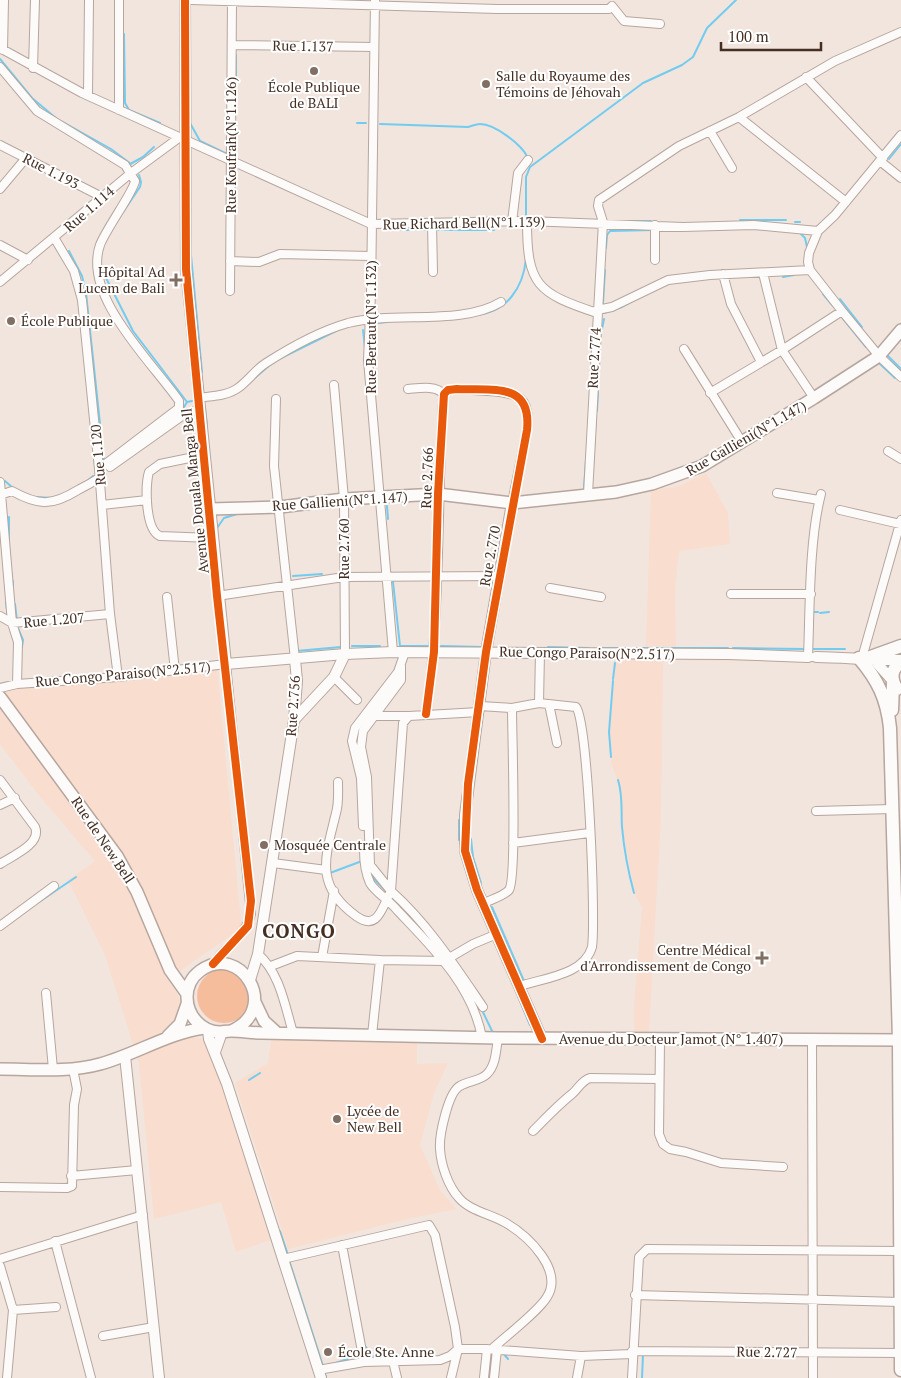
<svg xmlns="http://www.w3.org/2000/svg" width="901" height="1378" font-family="'PT Serif',serif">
<rect width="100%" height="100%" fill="#f2e5de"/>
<path fill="#f9ddcf" d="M 706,473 L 728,513 L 730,544 L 679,551 L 675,587 L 676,649 L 802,651 L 801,662 L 669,660 L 663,662 L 661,817 L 649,1032 L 634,1032 L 634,1007 L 642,907 L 635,895 L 623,832 L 620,787 L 611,763 L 609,729 L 614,659 L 497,657 L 646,648 L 651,490 L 677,487 Z
M 217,666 L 241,923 L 239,929 L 233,934 L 178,972 L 173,980 L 185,1017 L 189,1038 L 207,1038 L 270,1240 L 236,1252 L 221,1202 L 154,1219 L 139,1064 L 105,955 L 68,880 L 95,861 L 41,798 L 0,744 L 0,687 Z
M 272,1034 L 417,1038 L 417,1064 L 448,1063 L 434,1093 L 420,1145 L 440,1190 L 456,1209 L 403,1220 L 288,1249 L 235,1083 L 268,1063 Z"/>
<path fill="#f6bd9d" d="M197 996a27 27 0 1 1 54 0a27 27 0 1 1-54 0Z"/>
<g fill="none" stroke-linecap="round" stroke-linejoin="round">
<path stroke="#72ccf0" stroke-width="2" d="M 124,34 L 125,103 L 129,110 L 160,123
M 236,55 L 236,91
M 0,59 L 32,98 L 57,119
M 228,104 L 228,8
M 61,121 L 111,149 L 131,164
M 190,123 L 200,141 L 227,154 L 228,152
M 357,123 L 366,123
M 380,124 L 468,127 C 472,126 476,124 480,124 C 495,124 522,145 528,158
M 889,159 L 901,144
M 132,163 L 143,157 L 154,147
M 526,218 L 526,177 L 530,167 L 643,83 L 682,65 L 693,57 L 707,28 L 736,0
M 740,220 L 786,220
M 620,221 L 651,221
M 795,222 L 800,222
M 115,224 L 140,187 L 141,182 L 139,175
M 398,230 L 430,230
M 435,230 L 494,230
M 799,232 L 805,238 L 807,247
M 606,248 L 607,235 L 610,231 L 653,230
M 69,251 L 82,276 L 86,293 L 104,461
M 191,255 L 202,372
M 101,268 L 133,331 L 187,402
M 783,277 L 794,275
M 823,294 L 833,306
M 840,299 L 862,327
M 603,303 L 605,270
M 604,313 L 622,307 L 631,302
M 476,315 C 507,312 523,288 526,259
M 841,316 L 866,347
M 377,323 L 387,322
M 602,329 L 604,319
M 363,330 L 365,348
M 901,339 L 887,355 L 901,369
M 600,355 L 600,347
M 279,359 L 340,329
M 879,363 L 895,378
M 599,380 L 599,364
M 250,382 L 271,364
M 187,402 L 192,401
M 205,409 L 207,425
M 597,411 L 598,392
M 181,412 L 187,402
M 200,459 L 207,537
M 593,466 L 596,415
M 5,481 L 13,488
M 86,482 L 93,476
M 584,487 L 586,460
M 35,497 L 53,498
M 297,499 L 304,498
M 387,506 L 388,519
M 217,528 L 224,518 L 237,514
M 9,541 L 9,517
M 11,572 L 12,579
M 293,576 L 322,574
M 13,581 L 13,587
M 393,582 L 400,646 L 429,646
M 6,602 L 8,617
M 15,604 L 17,621
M 812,612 L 818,612
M 820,613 L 829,612
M 17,626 L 23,640 L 22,647
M 352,646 L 380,646
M 441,646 L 483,647
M 548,647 L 588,648
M 599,648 L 728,648
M 733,648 L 805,649
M 810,649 L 845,649
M 296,651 L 341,647
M 613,679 L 615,663
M 611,757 L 609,732 L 613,681
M 618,780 C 623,795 621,811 622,827 C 624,849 628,871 634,893
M 471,839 L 473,857 L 481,883
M 459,840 L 459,820
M 330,873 L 362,861
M 372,873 L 374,879 L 387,892
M 390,896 L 430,938
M 39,902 L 76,877
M 492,907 L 524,981
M 518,996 L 530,1025
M 481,1008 L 493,1033
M 249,1080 L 260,1073
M 280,1231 L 288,1255
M 289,1260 L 323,1366
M 366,1347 L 372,1356 L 407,1356
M 503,1353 L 508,1359
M 333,1364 L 359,1355
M 326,1376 L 326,1378
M 489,1378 L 492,1352
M 642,1378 L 643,1355"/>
<g stroke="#b6a69e" stroke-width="10">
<path id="minor" d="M 191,0 L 497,9 L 609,9 L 612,6
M 375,0 L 371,294 L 368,360 L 393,652
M 612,6 L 624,21 L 660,24
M 232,45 L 374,47
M 0,48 L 82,93 L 371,224 L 527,221 L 683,227 L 754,225 L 818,231
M 3,50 L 4,0
M 0,67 L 37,111 L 125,165 L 135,181 C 134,191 106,229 100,245 C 82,296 152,362 179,401 L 179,408 L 99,469
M 33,68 L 35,0
M 806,77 L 883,158
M 88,95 L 89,0
M 119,110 L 119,0
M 739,117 L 846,202
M 710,131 L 732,168
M 901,135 L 835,215 L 818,231 L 809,253 L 808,262 L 810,270 L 842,311 L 879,356 L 901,377
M 0,145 L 102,197
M 880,161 L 901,178
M 0,189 L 26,158
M 527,221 C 527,285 537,293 597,313
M 512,222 L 518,173 L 528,160
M 432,224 L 433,272
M 655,225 L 655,260
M 55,239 L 74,271 L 82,300 L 99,469 L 110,614 L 118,677
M 0,245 L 28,260
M 230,261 L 259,262 L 280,254 L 371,256
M 763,273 L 782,350 L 814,398
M 723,274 L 731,304 L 761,362
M 0,282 L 131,173 L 180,137
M 230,291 L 232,0
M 597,310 L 612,307 L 668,280 L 710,275 L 810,270
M 684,349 L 742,442
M 334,385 L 344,499 L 345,654
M 408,389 C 420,388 435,385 444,394
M 710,393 L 782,350 L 842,311
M 198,398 C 211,396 227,396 238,388 C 248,381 255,370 266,363 C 291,347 320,331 348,323 C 395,311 461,326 501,302
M 276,399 L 274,466 L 295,659
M 888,451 L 901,459
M 204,455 L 160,464 L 149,472 C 145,485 145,530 160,536 L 212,538
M 110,467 L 182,416 L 199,409
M 0,482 L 12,623 L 18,642 L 17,684
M 777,493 L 819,500
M 588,494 L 603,222 L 598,206 L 599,200 L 679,146 L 739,117 L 835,61 L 901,32
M 0,495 L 12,491 C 39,506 52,506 78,490 C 87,485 95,482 102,475
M 102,505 L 147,500
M 840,510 L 900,524
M 550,588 L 601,597
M 731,594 L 811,594
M 217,596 L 344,577 L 499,576
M 167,597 L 175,671
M 0,616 L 12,623 L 110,614
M 812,657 L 808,657 C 810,607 809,540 821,494
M 862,658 L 901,520
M 334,677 L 357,700
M 0,688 L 17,684 L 118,677 L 226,664 L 251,914 C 245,937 226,945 213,964
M 539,703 L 540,652
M 549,704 L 557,743
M 480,706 L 512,708 L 539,703 L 576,707 C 588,721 596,920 592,947 C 584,975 544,978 520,986
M 479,712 L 409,716 L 403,723 L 391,891 C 428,924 455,966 483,1007
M 426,714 C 441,611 437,506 443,402 L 444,394 L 448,390 C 462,389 475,390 488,391 C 518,393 531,396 527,430 L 512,503
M 373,716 L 409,716
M 0,780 L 35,827 C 42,844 12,856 0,864
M 338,782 C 338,792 339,803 336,813 C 326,855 313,885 356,916 C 378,932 382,907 391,891 L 370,865 L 367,777 L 361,747 L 363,731 L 401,680 L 401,666
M 0,805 L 15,798
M 816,811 L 892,809
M 363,826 L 361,778 L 352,741 L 355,728 L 398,672 L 405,652
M 513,843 L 589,833
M 364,850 C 364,862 365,872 370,883 C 375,892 390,901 397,910 C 432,947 473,986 482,1038
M 273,863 L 326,870
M 482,904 C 490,900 504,896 509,890 C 517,879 512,732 512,708
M 0,926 L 54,886
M 258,954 C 280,973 285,1006 293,1033
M 322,957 L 334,891
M 271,966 L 297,956 L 380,960 L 444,961 L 473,944 L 497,934
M 46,993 L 53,1069
M 372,1035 L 380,960
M 660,1040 L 659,1134 L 663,1144 L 670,1149 L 686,1152 L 721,1163 L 783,1167
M 812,1040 L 813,1378
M 533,1131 C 546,1118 558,1105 572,1094 C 579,1088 581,1081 590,1078 L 659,1079
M 71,1176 L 137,1170
M 0,1187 L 67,1188 L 72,1186 L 74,1105 L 77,1089 L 73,1069
M 55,1241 L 91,1378
M 342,1245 L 364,1362
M 0,1259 L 143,1215
M 283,1259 L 429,1225 L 435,1235 L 455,1327 L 458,1349 L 451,1378
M 0,1266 L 13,1310 L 7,1378
M 635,1295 L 900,1302
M 13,1310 L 56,1307
M 103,1336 L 154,1327
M 492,1349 C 506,1336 539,1311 547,1297 C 564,1270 528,1236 506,1223 C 491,1214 470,1211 459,1198 C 448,1186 441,1165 440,1149 C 439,1136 448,1092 460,1086 C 468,1081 480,1081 487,1074 C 496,1065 496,1050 498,1038
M 632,1351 L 901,1353
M 393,1361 L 397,1378
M 318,1370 L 364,1362 L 440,1360 L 450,1356 L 458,1349 L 487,1349 L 581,1356 L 632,1354
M 484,1378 L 487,1349
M 494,1378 L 497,1349
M 577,1378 L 581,1356
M 632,1378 L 639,1257 L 647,1249 L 901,1251"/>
</g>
<g stroke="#b6a69e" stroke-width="12">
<path id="tertiary" d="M 185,0 L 186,269 L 226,664 L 345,654 L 393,652 L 728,654 L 808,657
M 512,503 L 486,652 L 465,815 L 465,851 L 477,890 L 542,1039
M 816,657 C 844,657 872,661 901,660
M 875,661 L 892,680
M 294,720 L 334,677 L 345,654
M 250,980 L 258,954 L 294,720 L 297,681 L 295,659
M 208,1030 L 209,1039 L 227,1084 L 321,1378
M 215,1052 L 222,1032
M 125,1056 L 159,1378"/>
</g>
<g stroke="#b6a69e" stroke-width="14">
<path id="secondary" d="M 210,509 L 280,507 L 344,499 L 438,494 L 512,503 L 616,492 L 652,484 L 702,466 L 814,398 L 879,356 L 901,330
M 0,697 L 117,856 L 137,892 L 170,970 L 187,994
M 255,1002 L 264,1021 L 277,1033
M 231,1031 C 282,1009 240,941 200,971 C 192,977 187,986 187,997 C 187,1015 201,1032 220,1032 C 223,1032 227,1031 231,1031 C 241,1031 252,1033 262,1033 L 498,1038 L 901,1040
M 168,1036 L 180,1024 L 187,1004
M 0,1069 C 33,1069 68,1073 100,1064 C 137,1054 165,1034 204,1028"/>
</g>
<g stroke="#b6a69e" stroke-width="15">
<path id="primary" d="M 859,658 C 878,680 887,699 890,728 L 899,1040 L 901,1370
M 865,659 L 901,646
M 897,689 C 890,679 891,669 901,662
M 892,710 L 893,683"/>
</g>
<use href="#minor" stroke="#fdfbfa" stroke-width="8"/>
<use href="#tertiary" stroke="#fdfbfa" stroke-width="10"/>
<use href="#secondary" stroke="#fdfbfa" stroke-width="11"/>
<use href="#primary" stroke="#fdfbfa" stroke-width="12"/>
<g stroke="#fff" stroke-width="11">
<path id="cycleway" d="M 185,0 L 186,269 L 217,596 L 251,901 L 248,926 L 213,964
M 426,714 L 434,652 L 438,494 L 444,394 L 448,390 L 457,389 C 492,391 532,381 527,430 L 486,652 L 468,784 L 465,851 L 477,890 L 542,1039"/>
</g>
<use href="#cycleway" stroke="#e8590c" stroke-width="8"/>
</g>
<g fill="#826f64" stroke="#fff" stroke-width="2">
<circle cx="314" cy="71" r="5"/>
<circle cx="486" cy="84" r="5"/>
<path d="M173.5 272.5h5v5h5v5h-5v5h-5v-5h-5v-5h5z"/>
<circle cx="11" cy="321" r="5"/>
<circle cx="264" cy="845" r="5"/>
<path d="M759.5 950.5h5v5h5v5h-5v5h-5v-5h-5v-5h5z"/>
<circle cx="337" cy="1119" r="5"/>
<circle cx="328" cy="1352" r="5"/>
</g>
<g text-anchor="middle" stroke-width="4" stroke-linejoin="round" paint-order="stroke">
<g font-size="14" fill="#452f23" stroke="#fff">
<text transform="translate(303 46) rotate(1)" y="5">Rue 1.137</text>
<text transform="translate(231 145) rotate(-90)" y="5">Rue Koufrah(N°1.126)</text>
<text transform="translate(51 171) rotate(27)" y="5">Rue 1.193</text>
<text transform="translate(89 209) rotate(-41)" y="5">Rue 1.114</text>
<text transform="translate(464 223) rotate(-1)" y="5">Rue Richard Bell(N°1.139)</text>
<text transform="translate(371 327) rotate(-90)" y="5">Rue Bertaut(N°1.132)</text>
<text transform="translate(594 358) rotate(-87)" y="5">Rue 2.774</text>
<text transform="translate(746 438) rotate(-30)" y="5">Rue Gallieni(N°1.147)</text>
<text transform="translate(98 455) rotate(-95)" y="5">Rue 1.120</text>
<text transform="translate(427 478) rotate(-88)" y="5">Rue 2.766</text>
<text transform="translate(195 491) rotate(-96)" y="5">Avenue Douala Manga Bell</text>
<text transform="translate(340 501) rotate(-4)" y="5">Rue Gallieni(N°1.147)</text>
<text transform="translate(344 549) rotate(-90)" y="5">Rue 2.760</text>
<text transform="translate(490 556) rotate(-80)" y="5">Rue 2.770</text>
<text transform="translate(54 620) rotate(-5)" y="5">Rue 1.207</text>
<text transform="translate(587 653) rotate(1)" y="5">Rue Congo Paraiso(N°2.517)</text>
<text transform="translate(123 674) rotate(-5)" y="5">Rue Congo Paraiso(N°2.517)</text>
<text transform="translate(293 706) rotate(-86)" y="5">Rue 2.756</text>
<text transform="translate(103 840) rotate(56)" y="5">Rue de New Bell</text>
<text x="671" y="1044">Avenue du Docteur Jamot (N° 1.407)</text>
<text transform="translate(767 1352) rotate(1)" y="5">Rue 2.727</text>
</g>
<g font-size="14" fill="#452f23" stroke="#fff" text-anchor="start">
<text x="496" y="81">Salle du Royaume des<tspan x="496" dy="16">Témoins de Jéhovah</tspan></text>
<text x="314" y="92" text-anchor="middle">École Publique<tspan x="314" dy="16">de BALI</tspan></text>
<text x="165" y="277" text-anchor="end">Hôpital Ad<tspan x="165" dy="16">Lucem de Bali</tspan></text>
<text x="21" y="326">École Publique</text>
<text x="274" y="850">Mosquée Centrale</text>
<text x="751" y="955" text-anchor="end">Centre Médical<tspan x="751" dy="16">d'Arrondissement de Congo</tspan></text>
<text x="347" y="1116">Lycée de<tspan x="347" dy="16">New Bell</tspan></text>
<text x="338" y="1357">École Ste. Anne</text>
</g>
<g font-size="19" font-weight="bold" letter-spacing="1" fill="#452f23" stroke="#fff">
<text x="299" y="938">CONGO</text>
</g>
</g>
<path d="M721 42v8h100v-8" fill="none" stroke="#452f23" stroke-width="2.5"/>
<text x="728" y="42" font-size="15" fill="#452f23" stroke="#ffffff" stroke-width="4" paint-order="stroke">100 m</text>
</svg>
